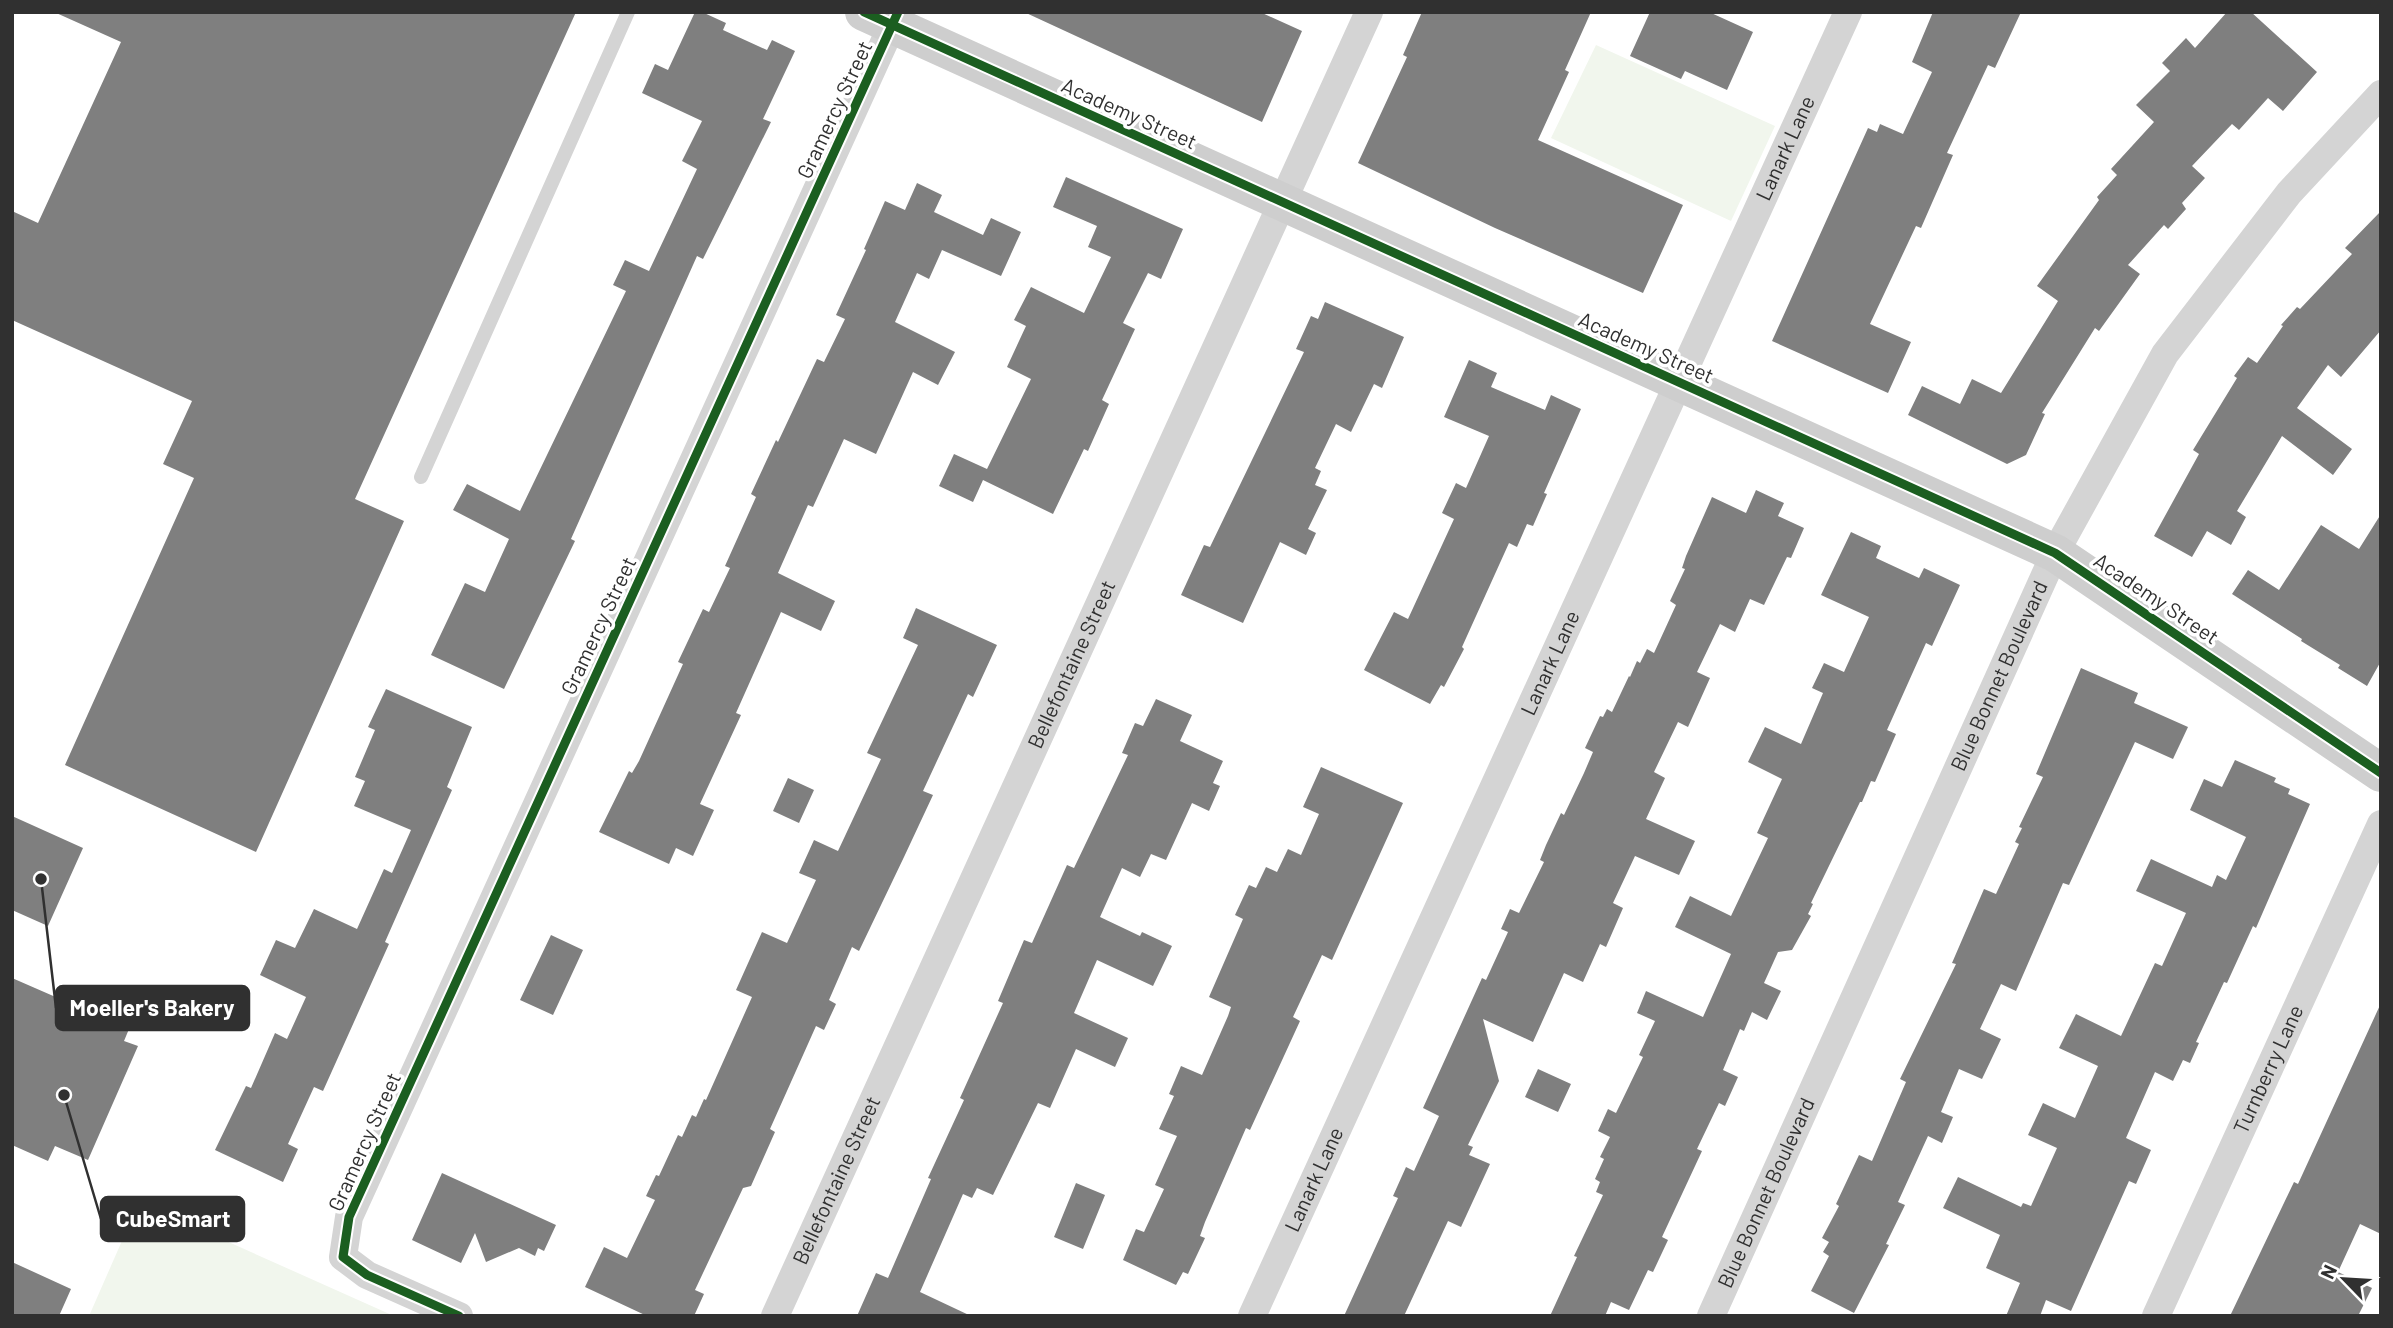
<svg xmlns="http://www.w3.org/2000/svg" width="2393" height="1328" font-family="Barlow,sans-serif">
<rect width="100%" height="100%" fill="#fff"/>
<path fill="#f1f6ed" d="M 1596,45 L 1775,126 L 1731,221 L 1551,138 Z
M 139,1202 L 394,1316 L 89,1316 Z"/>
<path fill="#7f7f7f" d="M 54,12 L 576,12 L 355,499 L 404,521 L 256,852 L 65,765 L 194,478 L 163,464 L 192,401 L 12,320 L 12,211 L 38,223 L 121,42 Z
M 695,12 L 702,12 L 726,23 L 723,30 L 767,50 L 772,40 L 795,51 L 763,119 L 771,122 L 703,259 L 697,256 L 571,539 L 575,541 L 504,689 L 431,655 L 465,583 L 485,592 L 509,539 L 453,510 L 467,484 L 520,511 L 626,291 L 613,285 L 625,260 L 649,271 L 697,169 L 682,161 L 702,121 L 642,93 L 655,64 L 668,70 Z
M 1024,12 L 1260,12 L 1302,31 L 1262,122 Z
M 1422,12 L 1591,12 L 1565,70 L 1569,72 L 1538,140 L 1683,205 L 1643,293 L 1495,228 L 1358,163 L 1407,57 L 1403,55 Z
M 1650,12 L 1709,12 L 1753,32 L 1727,90 L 1685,71 L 1681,79 L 1630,56 Z
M 1933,12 L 2021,12 L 1995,68 L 1988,65 L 1947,153 L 1953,155 L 1921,228 L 1916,226 L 1870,324 L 1911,342 L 1888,393 L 1772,341 L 1868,128 L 1877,132 L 1880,124 L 1903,134 L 1932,72 L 1912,62 Z
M 2227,12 L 2251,12 L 2317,72 L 2283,111 L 2268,98 L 2239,130 L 2232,124 L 2192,166 L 2205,178 L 2182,203 L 2186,209 L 2168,229 L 2164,225 L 2128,265 L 2140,274 L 2099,331 L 2095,328 L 2042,413 L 2045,414 L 2026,455 L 2007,464 L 1908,415 L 1922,386 L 1960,404 L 1972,379 L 2001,393 L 2058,301 L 2037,286 L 2099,200 L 2097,197 L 2117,175 L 2111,169 L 2154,122 L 2136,105 L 2170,71 L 2162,63 L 2186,38 L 2195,48 Z
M 1066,177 L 1183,229 L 1161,279 L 1148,273 L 1123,323 L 1135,329 L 1102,400 L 1109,404 L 1088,451 L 1084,449 L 1053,514 L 983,480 L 973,502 L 939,486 L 954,454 L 987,469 L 1031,379 L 1007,367 L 1026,326 L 1014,320 L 1031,287 L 1084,313 L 1111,257 L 1088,247 L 1097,226 L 1053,207 Z
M 917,183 L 942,195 L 934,212 L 983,235 L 991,218 L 1021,232 L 1001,276 L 942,250 L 929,279 L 917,273 L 895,322 L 955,352 L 938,385 L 913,372 L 876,454 L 844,439 L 813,507 L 808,505 L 778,573 L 835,601 L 821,631 L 781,612 L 736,713 L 741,715 L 700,804 L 714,810 L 693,856 L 676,848 L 669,864 L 599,832 L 629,771 L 632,773 L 639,761 L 683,664 L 678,662 L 703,609 L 709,612 L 730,568 L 725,566 L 756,497 L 751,494 L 776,440 L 778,442 L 817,359 L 824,362 L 845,319 L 836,315 L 866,250 L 864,249 L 885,201 L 905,210 Z
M 2381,211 L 2381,330 L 2341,377 L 2328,365 L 2297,408 L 2352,449 L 2333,475 L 2282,436 L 2237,511 L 2246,517 L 2231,545 L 2207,531 L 2192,557 L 2154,536 L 2199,454 L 2193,450 L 2237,378 L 2234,376 L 2248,357 L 2257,363 L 2283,326 L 2281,325 L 2297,307 L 2300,309 L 2352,254 L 2345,248 Z
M 1325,302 L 1404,337 L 1382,388 L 1374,384 L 1351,432 L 1336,424 L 1315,468 L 1321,471 L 1315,485 L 1327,490 L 1308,529 L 1316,533 L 1306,555 L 1280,542 L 1243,623 L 1181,595 L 1204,545 L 1210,547 L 1304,352 L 1296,349 L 1311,316 L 1318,319 Z
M 1469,360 L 1497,373 L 1491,387 L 1545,410 L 1551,395 L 1581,409 L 1544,493 L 1547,494 L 1533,526 L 1527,524 L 1517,547 L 1509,543 L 1462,647 L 1464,649 L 1444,687 L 1441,685 L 1430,704 L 1364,670 L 1394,612 L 1408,619 L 1454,519 L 1442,513 L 1456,483 L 1466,488 L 1489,436 L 1444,417 Z
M 1756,490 L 1784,503 L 1778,516 L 1804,528 L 1791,558 L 1787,557 L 1764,605 L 1750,599 L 1735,632 L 1720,624 L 1697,672 L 1710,678 L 1688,727 L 1678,722 L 1654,772 L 1665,778 L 1646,819 L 1695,841 L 1679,875 L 1635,856 L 1613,903 L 1623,908 L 1606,947 L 1600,944 L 1583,982 L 1564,973 L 1533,1042 L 1483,1019 L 1499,1081 L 1468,1145 L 1473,1147 L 1469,1155 L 1490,1164 L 1461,1227 L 1448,1221 L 1404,1316 L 1344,1316 L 1398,1198 L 1393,1196 L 1406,1167 L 1414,1171 L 1439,1116 L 1423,1108 L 1482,978 L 1486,980 L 1508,932 L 1501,929 L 1510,909 L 1519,913 L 1544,862 L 1540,860 L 1546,845 L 1561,813 L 1564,815 L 1584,773 L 1593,752 L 1585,748 L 1600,716 L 1603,717 L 1607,709 L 1612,712 L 1629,676 L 1630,677 L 1637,661 L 1640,663 L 1647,649 L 1654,653 L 1676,605 L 1670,601 L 1685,569 L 1682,568 L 1686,556 L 1712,497 L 1746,513 Z
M 2381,514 L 2381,661 L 2367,686 L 2338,668 L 2340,665 L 2301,641 L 2302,639 L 2232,594 L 2248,570 L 2279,590 L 2321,525 L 2359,549 Z
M 1851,532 L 1881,546 L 1876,558 L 1919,578 L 1924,568 L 1960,585 L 1932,646 L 1926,643 L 1887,730 L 1896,734 L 1875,782 L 1871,781 L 1862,802 L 1860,802 L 1811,903 L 1813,904 L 1808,914 L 1811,916 L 1792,950 L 1778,952 L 1764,983 L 1781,991 L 1767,1020 L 1752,1012 L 1744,1031 L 1740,1029 L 1723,1070 L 1738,1077 L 1725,1106 L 1719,1103 L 1697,1149 L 1702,1151 L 1662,1237 L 1668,1240 L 1653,1272 L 1648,1270 L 1629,1310 L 1611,1302 L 1605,1316 L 1550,1316 L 1577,1257 L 1574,1256 L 1603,1195 L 1596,1192 L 1600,1182 L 1595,1179 L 1604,1159 L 1600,1157 L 1610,1137 L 1598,1131 L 1608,1109 L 1616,1113 L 1643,1057 L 1639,1055 L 1655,1021 L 1637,1013 L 1646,991 L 1703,1017 L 1731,954 L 1675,927 L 1690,896 L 1731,916 L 1768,838 L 1757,833 L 1782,779 L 1748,762 L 1765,727 L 1801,744 L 1823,693 L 1812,688 L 1824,663 L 1844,672 L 1869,617 L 1821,595 Z
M 916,608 L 997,645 L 973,697 L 968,694 L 923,791 L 933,795 L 904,857 L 859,951 L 852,947 L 829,1000 L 836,1004 L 824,1030 L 816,1026 L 770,1129 L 775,1132 L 751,1186 L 743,1188 L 695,1290 L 704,1294 L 694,1316 L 647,1316 L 585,1287 L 604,1247 L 627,1258 L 655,1200 L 646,1196 L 656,1175 L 659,1176 L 678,1135 L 682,1137 L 692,1115 L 696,1117 L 704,1099 L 706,1100 L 752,997 L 736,990 L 762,932 L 787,943 L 816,880 L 799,873 L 814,840 L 838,851 L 881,759 L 867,753 L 918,645 L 903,638 Z
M 2081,668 L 2138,693 L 2134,703 L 2188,727 L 2173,759 L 2135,742 L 2069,885 L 2063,883 L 2016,991 L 2001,984 L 1980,1029 L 2001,1039 L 1982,1079 L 1959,1069 L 1941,1112 L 1953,1117 L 1942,1143 L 1928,1136 L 1898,1202 L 1905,1205 L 1886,1244 L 1889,1245 L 1854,1313 L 1811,1291 L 1829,1256 L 1823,1252 L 1829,1242 L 1822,1238 L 1839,1206 L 1836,1204 L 1859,1155 L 1872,1161 L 1906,1082 L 1900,1079 L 1956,964 L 1952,963 L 1984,889 L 1996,894 L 2019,844 L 2015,842 L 2022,828 L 2019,827 L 2043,777 L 2036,774 Z
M 386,689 L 472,727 L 447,787 L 452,790 L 385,942 L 389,944 L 323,1091 L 314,1087 L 288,1144 L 298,1149 L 283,1182 L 215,1150 L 246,1086 L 251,1088 L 275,1033 L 287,1039 L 306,997 L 260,975 L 276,940 L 295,948 L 314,909 L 357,929 L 384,869 L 392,873 L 411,830 L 354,806 L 365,781 L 355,777 L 375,730 L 368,727 Z
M 1156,699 L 1192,715 L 1180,741 L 1223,761 L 1213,783 L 1220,786 L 1209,811 L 1192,803 L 1166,860 L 1151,854 L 1140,877 L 1122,868 L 1100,917 L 1140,936 L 1142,932 L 1172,946 L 1153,986 L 1097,960 L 1074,1013 L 1128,1038 L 1115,1067 L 1076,1049 L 1050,1108 L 1038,1103 L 993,1195 L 977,1188 L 972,1198 L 963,1194 L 920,1292 L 971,1316 L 857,1316 L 876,1273 L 888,1278 L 931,1179 L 928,1178 L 964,1100 L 960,1098 L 1003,1003 L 998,1001 L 1024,940 L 1032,943 L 1067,865 L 1074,868 L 1128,755 L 1122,753 L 1135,723 L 1143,726 Z
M 2235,760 L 2276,778 L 2274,782 L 2290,789 L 2288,794 L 2310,804 L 2256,928 L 2253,926 L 2227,983 L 2224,982 L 2196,1042 L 2199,1043 L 2190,1063 L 2183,1060 L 2173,1081 L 2155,1072 L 2126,1138 L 2151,1150 L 2136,1184 L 2129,1181 L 2071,1311 L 2046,1300 L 2040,1316 L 2006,1316 L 2020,1283 L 1986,1268 L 2000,1235 L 1943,1208 L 1958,1177 L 2021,1207 L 2023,1203 L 2031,1206 L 2057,1148 L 2028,1135 L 2043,1103 L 2075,1118 L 2098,1066 L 2059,1048 L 2076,1014 L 2121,1036 L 2155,963 L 2162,966 L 2186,913 L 2136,891 L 2151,859 L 2212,887 L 2217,875 L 2226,880 L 2246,837 L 2190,810 L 2204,779 L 2222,787 Z
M 1321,767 L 1403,803 L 1332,960 L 1322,955 L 1293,1017 L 1300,1021 L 1250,1130 L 1246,1128 L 1205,1222 L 1200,1236 L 1205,1238 L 1188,1274 L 1183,1272 L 1176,1285 L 1123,1260 L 1136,1229 L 1144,1232 L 1164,1189 L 1155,1185 L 1177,1136 L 1159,1129 L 1174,1096 L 1169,1094 L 1181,1066 L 1202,1075 L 1228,1016 L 1231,1007 L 1209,997 L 1243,919 L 1235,915 L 1249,885 L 1256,888 L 1266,867 L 1277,872 L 1288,849 L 1301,855 L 1319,814 L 1303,807 Z
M 788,778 L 814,790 L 799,823 L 773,811 Z
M 12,816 L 83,848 L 48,926 L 12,910 Z
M 551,935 L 583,950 L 553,1015 L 520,1000 Z
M 12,978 L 129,1029 L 124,1041 L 138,1046 L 88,1160 L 55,1146 L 48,1161 L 12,1145 Z
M 2381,1003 L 2381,1234 L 2360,1224 L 2338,1272 L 2372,1288 L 2358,1316 L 2230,1316 L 2294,1182 L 2298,1184 Z
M 1538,1069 L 1571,1084 L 1558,1112 L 1525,1097 Z
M 442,1173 L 556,1225 L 544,1251 L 538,1248 L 535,1256 L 519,1248 L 486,1262 L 475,1233 L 461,1263 L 412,1240 Z
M 1076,1183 L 1105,1195 L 1083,1249 L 1054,1237 Z
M 12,1262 L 71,1289 L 59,1316 L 12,1316 Z"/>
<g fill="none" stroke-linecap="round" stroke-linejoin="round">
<path stroke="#d4d4d4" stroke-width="14" d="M 421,477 L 628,12"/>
<g stroke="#d4d4d4" stroke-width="28">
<path d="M 459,1316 L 367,1275 L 343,1257 L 349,1217 L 898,12"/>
<path id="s1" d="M 775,1316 L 1369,12"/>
<path id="s2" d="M 1252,1316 L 1848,12"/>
<path id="s3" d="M 1711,1316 L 2055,553 L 2165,354 L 2289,193 L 2381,94"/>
<path id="s4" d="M 2156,1316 L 2381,824"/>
</g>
<path stroke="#cecece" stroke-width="38" d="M 864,12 L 2055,553 L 2381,773"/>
<g stroke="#fff" stroke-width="13">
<path id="cycleway" d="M 864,12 L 2055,553 L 2381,773
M 459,1316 L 367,1275 L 343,1257 L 349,1217 L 898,12"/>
</g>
<use href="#cycleway" stroke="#1b5e20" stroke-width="9"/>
</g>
<g text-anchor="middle" stroke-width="7" stroke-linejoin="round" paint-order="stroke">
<g font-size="21" fill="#303030" stroke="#fff">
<text transform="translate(835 110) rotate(-65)" y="7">Gramercy Street</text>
<text transform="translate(1129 114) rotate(24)" y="7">Academy Street</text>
<text dy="7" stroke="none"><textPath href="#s2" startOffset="1284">Lanark Lane</textPath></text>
<text transform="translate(1646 348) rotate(24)" y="7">Academy Street</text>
<text transform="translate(2156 599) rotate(34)" y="7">Academy Street</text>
<text transform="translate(599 626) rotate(-65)" y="7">Gramercy Street</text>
<text dy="7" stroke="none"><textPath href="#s1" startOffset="716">Bellefontaine Street</textPath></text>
<text dy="7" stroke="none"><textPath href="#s2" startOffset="718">Lanark Lane</textPath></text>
<text dy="7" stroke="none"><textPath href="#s3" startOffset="702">Blue Bonnet Boulevard</textPath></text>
<text dy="7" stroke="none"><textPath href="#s4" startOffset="271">Turnberry Lane</textPath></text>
<text transform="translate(365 1142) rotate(-66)" y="7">Gramercy Street</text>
<text dy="7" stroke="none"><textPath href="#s1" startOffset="149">Bellefontaine Street</textPath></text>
<text dy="7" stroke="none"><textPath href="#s2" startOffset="150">Lanark Lane</textPath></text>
<text dy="7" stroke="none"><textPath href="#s3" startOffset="135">Blue Bonnet Boulevard</textPath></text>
</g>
</g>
<path fill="none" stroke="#303030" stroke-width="2.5" d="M41 879L56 1008M64 1095L101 1219"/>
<g fill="#303030" stroke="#fff" stroke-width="2.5">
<circle cx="41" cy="879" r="7"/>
<circle cx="64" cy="1095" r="7"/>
</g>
<g fill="#303030" stroke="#303030" stroke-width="2.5">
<rect x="56" y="986" width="193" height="44" rx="7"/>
<rect x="101" y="1197" width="143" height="44" rx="7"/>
</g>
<g font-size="23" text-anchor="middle" font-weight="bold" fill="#fff">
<text x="152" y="1016">Moeller's Bakery</text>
<text x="173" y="1227">CubeSmart</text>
</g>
<rect width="2393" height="1328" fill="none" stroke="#303030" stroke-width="28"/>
<g transform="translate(2344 1279) rotate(295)" stroke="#ffffff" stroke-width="5" paint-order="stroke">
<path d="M0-5L12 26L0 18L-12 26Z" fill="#303030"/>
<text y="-10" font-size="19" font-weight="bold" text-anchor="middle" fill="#303030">N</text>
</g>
</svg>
